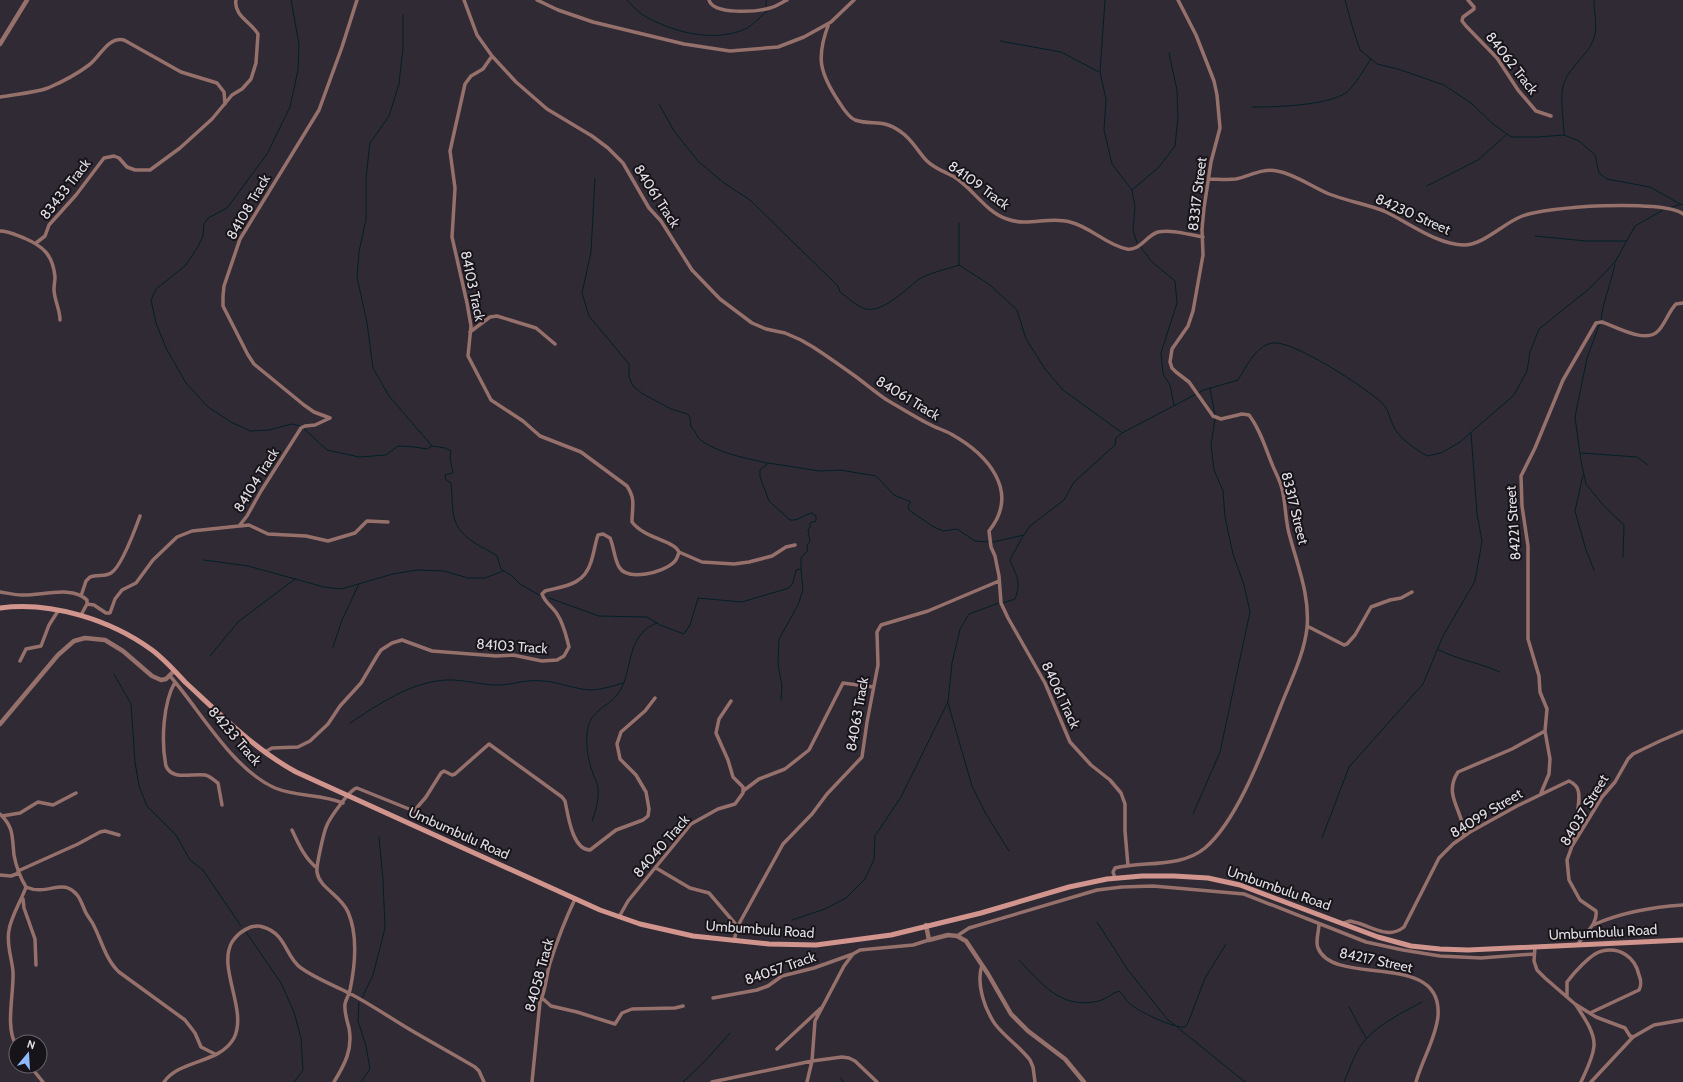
<svg xmlns="http://www.w3.org/2000/svg" width="1683" height="1082" font-family="Cabin,sans-serif">
<rect width="100%" height="100%" fill="#302a35"/>
<g fill="none" stroke-linecap="round" stroke-linejoin="round">
<path stroke="#012026" stroke-width="1" d="M 291,0 L 299,44 L 298,70 L 290,107 L 267,154 L 227,208 L 208,218 L 204,224 L 203,236 L 197,248 L 186,265 L 156,289 L 151,300 L 156,323 L 166,348 L 186,383 L 208,407 L 231,422 L 250,431 L 269,430 L 292,424 L 300,426
M 627,0 C 632,5 637,11 643,15 C 670,31 709,42 740,31 C 751,28 759,18 767,11
M 766,0 L 766,6
M 1105,0 L 1100,72 L 1106,99 L 1104,130 L 1112,164 L 1132,190 L 1135,207 L 1133,230 L 1137,243
M 1345,0 L 1353,29 L 1360,50 L 1377,64 L 1398,69 L 1444,85 L 1471,103 L 1493,124 L 1511,137 L 1537,137 L 1564,135 L 1579,141 L 1595,155 L 1599,173 L 1607,179 L 1650,187 L 1680,204
M 403,15 L 403,48 L 399,84 L 389,116 L 370,143 L 366,177 L 366,219 L 359,252 L 357,277 L 367,323 L 373,368 L 389,396 L 432,446
M 1000,41 L 1061,52 L 1099,72
M 659,104 L 674,131 L 698,161 L 724,183 L 750,200 L 838,286 L 840,292 C 847,297 855,305 863,308 C 880,316 906,289 918,280 C 928,273 948,269 959,265 L 990,285 L 1017,310 L 1026,339 L 1045,369 L 1063,390 L 1121,432
M 1252,107 C 1275,107 1328,106 1347,92 C 1356,84 1364,69 1371,59
M 1564,135 C 1564,121 1559,95 1564,83 C 1570,65 1592,53 1595,34 C 1597,24 1594,10 1594,0
M 595,178 L 591,252 L 582,293 L 589,316 L 629,364 L 629,377 L 633,386 L 643,394 L 671,409 L 688,414 L 690,418 L 691,427 C 696,431 697,438 702,441 C 721,454 745,458 767,463
M 1427,186 L 1478,160 L 1506,135
M 1132,190 L 1159,167 L 1175,146 L 1178,117 L 1177,90 L 1169,53
M 1668,208 L 1683,204
M 959,223 L 959,265
M 1535,236 L 1586,241 L 1626,241
M 1140,246 L 1152,262 L 1175,281 L 1177,303 L 1161,353 L 1163,374 L 1170,385 L 1174,405
M 1601,320 C 1603,301 1611,284 1615,264
M 1600,323 L 1587,358 L 1575,417 L 1581,461 L 1586,484 L 1604,506 L 1624,525 L 1623,557
M 1210,388 L 1215,416
M 303,428 L 327,450 L 359,457 L 386,455 L 398,446 L 415,447 L 427,449 L 432,446 L 445,448 L 451,451 L 450,458 L 453,473 L 445,475 L 446,480 L 451,483 C 454,508 448,525 472,541 C 480,547 489,550 497,556 L 501,569 L 512,576 L 520,584 L 541,596
M 1581,453 L 1637,457 L 1648,465
M 1583,475 L 1575,511 L 1586,550 L 1594,570
M 993,542 L 1024,535 L 1030,526 L 1064,500 L 1074,482 L 1115,445 L 1116,438 L 1122,433 L 1204,390 L 1238,380 C 1246,367 1256,346 1272,343 C 1292,339 1368,389 1383,404 C 1389,410 1390,421 1395,429 C 1403,441 1414,448 1427,456 L 1441,453 L 1460,442 L 1514,395 L 1527,371 L 1530,352 L 1539,329 L 1590,288 L 1615,262 L 1635,226 L 1663,210
M 204,560 L 248,566 L 324,587 L 341,589 L 393,574 L 417,570 L 444,571 L 468,578 L 485,578 L 503,571
M 549,598 L 599,616 L 647,617 L 660,625 L 684,634 L 690,625 L 698,598 L 742,602 L 789,588 L 793,583 L 796,570 L 801,569 L 801,558 L 808,550 L 807,545 L 810,541 L 808,530 L 810,527 L 810,523 L 816,521 L 816,516 L 812,513 C 803,515 799,521 790,520 L 769,501 L 760,477 L 760,470 L 768,463 L 820,471 L 840,470 L 876,476 L 894,495 L 911,502 L 908,506 L 909,510 L 932,526 L 943,531 L 957,529 L 975,541 L 988,542
M 1003,603 L 1015,599 C 1022,581 1016,576 1010,560 L 1023,536
M 333,647 L 342,620 L 359,584
M 1439,650 C 1459,660 1480,663 1500,672
M 210,656 L 238,622 L 295,579
M 114,674 L 131,704 L 135,762 L 139,786 L 147,806 L 176,835 L 190,860 L 203,870 L 241,926
M 781,700 L 782,686 L 778,664 L 779,639 L 798,605 L 803,590 L 801,569
M 948,703 L 972,786 L 986,814 L 1009,851
M 350,723 C 379,704 411,682 446,680 C 464,679 483,686 501,685 C 515,684 528,679 543,681 C 559,682 574,689 590,690 C 601,690 613,686 623,683
M 1193,814 L 1220,752 L 1250,612 L 1244,585 L 1233,554 L 1225,517 L 1223,491 L 1214,470 L 1211,445 L 1215,419
M 592,821 C 596,810 599,800 598,788 C 597,781 593,775 591,768 C 588,757 586,746 587,735 C 588,711 605,709 617,695 C 632,676 626,648 644,631 C 647,627 653,625 657,623
M 1322,838 L 1349,767 L 1423,684 L 1443,636 L 1475,581 L 1482,541 L 1477,514 L 1471,433
M 792,920 L 825,909 L 846,898 L 865,879 L 874,859 L 875,836 L 901,797 L 948,702 L 952,663 L 960,629 L 969,614 L 999,603
M 1097,922 L 1128,970 L 1168,1020 L 1175,1025
M 246,932 L 281,983 L 294,1012 L 301,1038 L 303,1070 L 294,1082
M 1019,960 C 1042,984 1061,1010 1099,1001 C 1107,999 1112,993 1119,991 C 1124,995 1125,1000 1129,1003 C 1137,1011 1175,1029 1185,1027 L 1188,1023 L 1205,978 L 1226,944
M 362,998 L 373,975 L 385,928 L 383,880 L 379,837
M 359,1003 L 358,1021 L 366,1046 L 370,1069 L 361,1082
M 1349,1007 L 1366,1038
M 1177,1027 L 1245,1082
M 841,1078 L 843,1082
M 683,1082 L 705,1061 L 730,1033
M 1344,1082 C 1350,1068 1356,1049 1367,1038 C 1382,1022 1404,1012 1422,1002"/>
<path stroke="#96706b" stroke-width="3.5" d="M 537,0 L 558,10 L 593,22 L 684,44 L 730,51 L 778,47 L 804,37 L 831,22 L 854,0
M 709,0 C 713,15 757,12 770,8 C 775,7 781,3 787,0
M 1468,0 L 1474,7 L 1474,9 L 1463,17 L 1462,21 L 1466,26 L 1497,58 L 1518,90 L 1536,111 L 1551,116
M 829,23 C 816,57 819,72 839,102 C 843,108 848,117 855,120 C 873,126 882,118 901,132 C 912,139 918,152 927,161 C 935,169 946,172 956,178 C 974,190 986,212 1007,219 C 1028,227 1049,216 1070,222 C 1091,227 1106,245 1127,249 C 1140,251 1147,235 1158,232 C 1173,229 1189,235 1203,237
M 492,56 L 516,82 L 547,109 L 592,136 L 608,148 L 623,163 L 649,208 L 661,221 L 692,270 L 720,299 L 752,323 L 766,329 L 785,333 L 801,340 L 813,347 C 827,356 841,366 855,376 C 866,384 876,393 887,400 C 901,408 915,417 929,424 C 936,428 944,430 951,434 C 987,454 1021,491 989,531 L 991,547 L 995,556 L 999,576 L 1001,603 L 1008,618 L 1045,683 L 1070,742 L 1091,765 L 1110,780 L 1121,793 L 1125,804 L 1125,831 L 1128,866
M 0,97 C 16,94 34,93 48,88 C 62,82 77,74 89,65 C 100,57 108,36 124,40 L 181,72 L 217,83 L 224,92 L 225,104
M 1209,179 C 1217,179 1227,180 1236,179 C 1250,176 1262,168 1277,171 C 1295,174 1312,187 1329,194 C 1347,201 1366,204 1384,211 C 1408,222 1437,245 1464,245 C 1483,245 1503,224 1520,217 C 1543,206 1664,199 1683,214
M 0,231 C 9,231 16,235 24,238 C 43,246 53,255 55,277 C 55,281 54,285 54,289 C 54,300 60,309 60,320
M 36,243 L 45,236 L 49,225 L 76,195 L 104,158 L 114,156 L 119,158 L 127,167 L 135,170 L 150,170 L 180,148 L 212,119 L 232,95 L 242,89 L 251,79 L 256,63 L 258,34 C 252,23 233,15 236,0
M 470,332 L 490,317 L 497,316 L 536,328 L 555,344
M 330,418 L 314,412 L 304,405 L 254,364 L 248,355 L 223,306 L 223,296 L 224,286 L 240,239 L 319,110 L 342,47 L 357,0
M 240,526 L 249,525 L 268,534 L 306,536 L 328,541 L 355,533 L 367,521 L 388,522
M 679,552 L 702,562 L 734,564 L 749,562 L 772,556 L 786,547 L 795,545
M 0,592 C 7,593 15,595 22,595 C 40,596 72,585 87,600 L 87,604 L 81,615
M 81,596 L 86,581 L 90,577 C 97,574 105,577 111,573 C 121,567 136,527 140,516
M 87,604 L 94,605 L 106,613 L 110,613 L 115,599 L 122,590 L 136,583 L 153,560 L 177,537 L 192,531 L 239,526 L 247,516 L 261,491 L 301,428 L 305,426 L 315,425 L 330,418
M 1307,626 L 1344,645 L 1347,644 L 1355,635 L 1371,607 L 1390,600 L 1401,598 L 1412,592
M 20,661 L 26,649 L 41,646 L 49,625 L 58,611
M 170,676 C 200,710 232,769 275,788 C 297,797 321,794 343,803
M 175,682 C 163,703 161,742 166,766 C 172,781 192,773 205,775 C 210,776 214,780 218,783 L 222,805
M 265,752 L 272,748 L 298,747 L 310,741 L 328,724 L 340,706 L 361,683 L 377,656 L 381,650 L 392,643 L 402,640 L 432,651 L 496,656 L 513,655 L 542,661 L 557,660 L 564,656 L 569,647 C 566,636 564,624 557,614 C 553,607 545,603 542,594 L 545,591 C 565,586 584,585 591,562 C 594,553 595,544 598,535 L 603,534 L 610,538 C 614,547 614,558 619,567 C 628,582 663,572 673,563 C 677,560 678,556 679,552 C 674,540 645,539 632,522 C 632,506 636,500 627,486 L 581,452 L 540,436 L 523,421 L 491,400 L 468,356 L 471,326 L 467,303 L 452,237 L 455,188 L 450,151 L 465,84 L 471,76 L 483,69 L 492,56 L 477,35 L 464,0
M 743,791 L 759,779 L 785,769 L 809,750 L 843,683 L 873,687
M 1541,793 L 1549,774 L 1550,759 L 1545,731 L 1547,709 L 1540,692 L 1539,676 L 1528,639 L 1528,546 L 1522,506 L 1521,476 L 1535,448 L 1563,380 L 1596,323 L 1602,322 C 1617,327 1647,345 1659,330 C 1666,322 1669,311 1676,304 L 1683,303
M 0,814 C 14,827 12,837 14,855 C 16,866 20,877 26,887 C 44,895 57,883 68,888 C 80,893 81,903 86,913 C 88,917 92,921 94,926 C 102,942 106,960 119,972 L 185,1020 L 195,1033 L 201,1047 L 215,1054
M 2,816 L 20,813 L 38,802 L 53,805 L 76,793
M 292,830 C 298,843 305,859 317,868
M 1464,836 C 1465,812 1442,796 1458,772 L 1512,749 L 1545,731
M 656,868 L 690,888 L 709,893 L 738,927
M 18,871 L 78,844 L 100,832 L 105,831 L 119,835
M 0,875 L 11,876 L 19,873
M 1115,878 L 1113,872 L 1115,868 C 1144,861 1181,868 1205,848 C 1238,820 1264,748 1280,708 C 1290,682 1304,655 1307,628 C 1310,596 1298,567 1290,537 C 1285,521 1286,504 1282,489 C 1280,480 1275,472 1272,464 C 1265,447 1260,429 1249,415 L 1242,414 L 1221,419 L 1213,416 L 1189,382 L 1176,372 L 1172,368 L 1170,362 L 1172,349 L 1188,326 L 1193,311 L 1203,255 L 1202,229 L 1204,208 L 1211,162 L 1220,128 L 1217,95 L 1214,81 L 1196,35 L 1178,0
M 23,899 L 24,908 L 35,939 L 36,965
M 619,917 L 628,901 L 691,824 L 718,809 L 735,804 L 743,793 L 743,787 L 733,777 L 728,760 L 716,733 L 719,719 L 731,701
M 1344,923 L 1350,921 L 1354,922 C 1372,926 1388,940 1404,927 L 1439,858 L 1453,844 L 1470,832 L 1517,806 L 1569,781 C 1573,783 1577,786 1578,790 C 1582,801 1573,832 1572,846
M 1319,924 C 1319,931 1315,942 1318,948 C 1334,988 1443,949 1438,1016 C 1436,1038 1422,1060 1416,1082
M 1593,925 C 1622,912 1652,907 1683,905
M 957,936 L 969,928 L 1097,890 L 1122,887 L 1153,886 L 1244,894 L 1366,942 L 1403,950 L 1440,956 L 1481,958 L 1534,954
M 734,941 L 736,932 L 740,922 L 783,844 L 812,814 L 827,794 L 862,757 L 867,722 L 878,665 L 877,632 L 881,625 L 928,611 L 999,581
M 1578,944 C 1585,933 1598,924 1596,911 L 1580,900 L 1569,880 L 1567,860 L 1572,846 L 1602,797 L 1615,782 L 1628,759 L 1633,754 L 1660,741 L 1683,731
M 1535,947 L 1534,961 L 1537,970 L 1545,978 L 1575,1004 L 1596,1017 L 1625,1028 L 1630,1036 L 1633,1037 L 1654,1025 L 1683,1020
M 982,965 C 976,983 984,1008 995,1024 C 1005,1037 1020,1047 1030,1060 L 1033,1067 L 1035,1082
M 1567,996 L 1567,982 C 1573,974 1591,953 1602,951 C 1620,947 1635,957 1639,975 C 1641,980 1642,984 1639,990 L 1590,1013
M 542,998 L 551,1006 L 577,1012 L 615,1024 L 622,1013 L 632,1009 L 675,1008 L 683,1006
M 713,998 L 757,990 L 768,986 L 782,976 L 814,968 L 853,954
M 1576,1005 C 1583,1016 1595,1032 1594,1046 C 1593,1058 1586,1071 1581,1082
M 16,1045 C 5,1027 14,994 13,972 C 12,958 6,944 9,930 C 11,917 21,901 26,887
M 777,1049 L 821,1008
M 30,1066 L 43,1082
M 164,1082 C 180,1059 220,1064 234,1038 C 248,1010 217,968 232,942 C 238,933 251,923 263,927 C 287,934 285,957 301,968 C 315,978 333,985 349,993 C 370,1004 389,1017 409,1029 C 431,1042 453,1054 475,1067 L 479,1071 L 484,1082
M 334,1082 C 345,1064 353,1049 349,1028 C 347,1020 344,1012 345,1004 C 346,999 349,995 350,990 C 355,966 358,935 348,912 C 341,895 319,888 317,872 C 316,866 324,831 327,825 C 330,818 350,789 357,788 L 414,811 L 426,797 L 441,773 L 444,771 L 452,775 L 455,774 L 489,744 L 562,797 L 565,801 C 568,814 572,850 590,850 L 616,830 L 643,820 L 648,816 L 649,809 L 646,792 L 636,775 L 620,759 L 617,744 L 621,732 L 645,711 L 655,698
M 532,1082 L 540,1002 C 546,990 546,976 550,963 C 557,941 565,920 575,899
M 712,1082 L 812,1061 L 842,1057 L 849,1058 L 855,1061 L 877,1082
M 807,1082 L 812,1061 L 815,1021 L 844,966 L 853,954 L 860,950 L 913,945 L 929,940
M 1591,1082 L 1633,1037"/>
<path stroke="#96706b" stroke-width="4.5" d="M 0,44 L 27,0
M 0,724 L 58,655 L 74,641 L 85,638 L 105,640 L 123,651 L 152,676 L 161,680 L 166,679 L 174,671
M 926,925 L 929,940 L 948,935 L 957,936 L 966,941 L 988,974 L 1011,1014 L 1028,1031 L 1065,1059 L 1084,1082"/>
<path stroke="#d1958d" stroke-width="5" d="M 0,608 C 51,601 111,620 152,650 C 164,659 175,671 185,682 C 220,714 254,749 296,772 L 600,910 L 640,924 L 693,936 L 769,944 L 816,945 L 891,935 L 981,913 L 1069,887 L 1107,879 L 1142,876 L 1174,876 L 1208,878 L 1240,885 L 1378,937 L 1411,946 L 1440,949 L 1468,950 L 1683,940"/>
</g>
<g text-anchor="middle" stroke-width="4" stroke-linejoin="round" paint-order="stroke">
<g font-size="14" fill="#e1dde4" stroke="#171419">
<text transform="translate(1512 63) rotate(52)" y="5">84062 Track</text>
<text transform="translate(979 185) rotate(36)" y="5">84109 Track</text>
<text transform="translate(65 189) rotate(-52)" y="5">83433 Track</text>
<text transform="translate(1197 194) rotate(-83)" y="5">83317 Street</text>
<text transform="translate(657 196) rotate(57)" y="5">84061 Track</text>
<text transform="translate(248 207) rotate(-60)" y="5">84108 Track</text>
<text transform="translate(1413 214) rotate(24)" y="5">84230 Street</text>
<text transform="translate(473 286) rotate(78)" y="5">84103 Track</text>
<text transform="translate(908 398) rotate(31)" y="5">84061 Track</text>
<text transform="translate(256 480) rotate(-58)" y="5">84104 Track</text>
<text transform="translate(1295 508) rotate(76)" y="5">83317 Street</text>
<text transform="translate(1513 523) rotate(-94)" y="5">84221 Street</text>
<text transform="translate(512 646) rotate(4)" y="5">84103 Track</text>
<text transform="translate(1061 695) rotate(65)" y="5">84061 Track</text>
<text transform="translate(857 714) rotate(-80)" y="5">84063 Track</text>
<text transform="translate(235 736) rotate(49)" y="5">84233 Track</text>
<text transform="translate(1584 810) rotate(-59)" y="5">84037 Street</text>
<text transform="translate(1486 813) rotate(-31)" y="5">84099 Street</text>
<text transform="translate(459 833) rotate(24)" y="5">Umbumbulu Road</text>
<text transform="translate(661 846) rotate(-49)" y="5">84040 Track</text>
<text transform="translate(1279 888) rotate(19)" y="5">Umbumbulu Road</text>
<text transform="translate(760 929) rotate(4)" y="5">Umbumbulu Road</text>
<text transform="translate(1603 932) rotate(-3)" y="5">Umbumbulu Road</text>
<text transform="translate(1376 960) rotate(12)" y="5">84217 Street</text>
<text transform="translate(780 968) rotate(-19)" y="5">84057 Track</text>
<text transform="translate(539 975) rotate(-75)" y="5">84058 Track</text>
</g>
</g>
<g transform="translate(28 1054) rotate(18)"><circle r="19" fill="#171419" stroke="#68646a"/>
<path d="M0-3L7 15L0 10L-7 15Z" fill="#8eb9fc"/>
<text y="-6" font-size="11" font-weight="bold" text-anchor="middle" fill="#e1dde4">N</text>
</g>
</svg>
